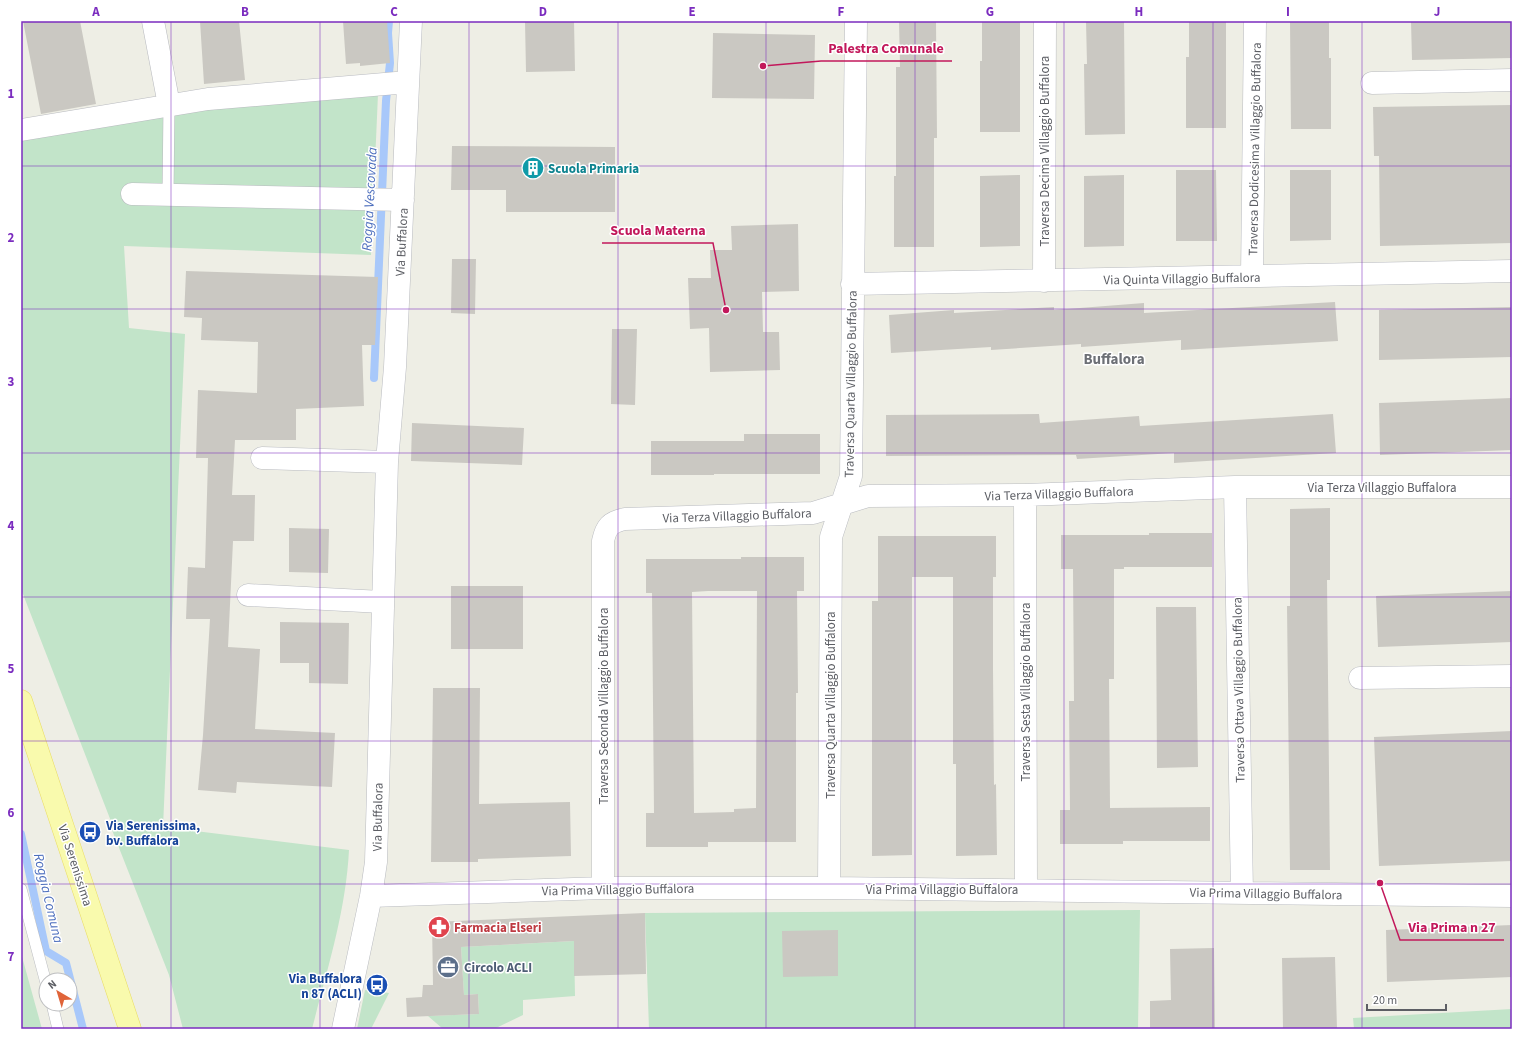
<svg xmlns="http://www.w3.org/2000/svg" width="1533" height="1050" font-family="'Source Sans 3',sans-serif">
<rect width="100%" height="100%" fill="#eeeee5"/>
<path fill="#c2e4c9" d="M 378,94 L 371,255 L 124,246 L 129,328 L 185,334 L 163,827 L 349,850 C 346,911 327,970 312,1029 L 183,1029 L 169,975 L 112,830 L 114,829 L 21,589 L 21,134 L 210,103 Z
M 1140,910 L 1138,1029 L 649,1029 L 645,913 Z
M 574,941 L 575,996 L 523,1000 L 523,1015 L 494,1029 L 443,1029 L 428,1016 L 479,1014 L 478,994 L 464,995 L 461,947 Z
M 21,953 L 42,1029 L 21,1029 Z
M 365,990 L 389,993 L 371,1029 L 357,1029 Z
M 1512,1009 L 1512,1029 L 1354,1029 L 1353,1018 Z"/>
<g fill="none" stroke-linecap="round" stroke-linejoin="round">
<path stroke="#a8c8fa" stroke-width="8" d="M 374,378 L 386,101 L 390,63 L 388,33 L 389,21
M 21,834 L 46,951 L 66,963 L 83,1029"/>
</g>
<path fill="#cac8c2" fill-rule="evenodd" d="M 23,21 L 80,21 L 96,104 L 41,114 Z
M 200,21 L 239,21 L 245,80 L 204,84 Z
M 343,21 L 387,21 L 390,63 L 360,66 L 360,63 L 346,64 Z
M 525,21 L 574,21 L 575,71 L 526,72 Z
M 899,21 L 936,21 L 937,138 L 934,138 L 934,247 L 894,247 L 894,176 L 896,176 L 896,67 L 900,67 Z
M 982,21 L 1020,21 L 1020,132 L 980,132 L 980,61 L 982,61 Z
M 1086,21 L 1124,21 L 1125,134 L 1085,135 L 1084,64 L 1087,64 Z
M 1189,21 L 1226,21 L 1226,128 L 1186,128 L 1186,57 L 1189,57 Z
M 1290,21 L 1329,21 L 1329,58 L 1331,58 L 1331,129 L 1291,129 Z
M 1411,21 L 1512,21 L 1512,58 L 1412,60 Z
M 713,33 L 815,35 L 814,99 L 712,98 Z
M 1512,105 L 1512,243 L 1380,246 L 1379,156 L 1374,156 L 1373,107 Z
M 452,146 L 615,147 L 615,212 L 506,212 L 506,190 L 451,190 Z
M 1176,170 L 1216,170 L 1217,241 L 1176,241 Z
M 1290,170 L 1331,170 L 1331,240 L 1290,241 Z
M 1020,175 L 1020,246 L 980,247 L 980,176 Z
M 1124,175 L 1124,246 L 1084,247 L 1084,176 Z
M 798,224 L 799,291 L 762,292 L 763,332 L 779,332 L 780,370 L 710,372 L 709,328 L 690,329 L 688,278 L 711,278 L 710,250 L 732,250 L 731,226 Z
M 452,259 L 476,259 L 475,314 L 451,313 Z
M 186,271 L 378,277 L 375,345 L 362,345 L 364,406 L 296,409 L 296,440 L 235,440 L 232,495 L 255,495 L 254,541 L 233,541 L 228,647 L 260,649 L 255,729 L 335,733 L 332,787 L 237,782 L 236,793 L 198,790 L 203,735 L 210,619 L 186,619 L 188,567 L 205,568 L 208,458 L 196,458 L 198,390 L 257,393 L 258,342 L 201,340 L 202,318 L 184,317 Z
M 1335,302 L 1338,341 L 1181,350 L 1181,340 L 1081,347 L 1081,344 L 991,350 L 991,347 L 891,353 L 889,315 L 954,310 L 954,313 L 1054,307 L 1054,310 L 1144,303 L 1144,313 Z
M 1512,307 L 1512,357 L 1379,360 L 1379,310 Z
M 612,329 L 637,329 L 635,405 L 611,404 Z
M 1512,398 L 1512,450 L 1380,455 L 1379,403 Z
M 1039,414 L 1040,423 L 1139,416 L 1140,426 L 1333,414 L 1336,453 L 1174,463 L 1174,453 L 1077,459 L 1076,455 L 886,456 L 886,415 Z
M 412,423 L 524,428 L 522,465 L 411,461 Z
M 744,434 L 820,434 L 820,474 L 714,474 L 714,475 L 651,475 L 651,441 L 744,441 Z
M 1330,508 L 1330,580 L 1327,580 L 1330,870 L 1290,870 L 1287,606 L 1290,606 L 1290,509 Z
M 289,528 L 329,529 L 328,573 L 289,572 Z
M 1149,533 L 1212,533 L 1212,567 L 1124,567 L 1124,569 L 1114,569 L 1114,679 L 1109,679 L 1110,808 L 1210,807 L 1210,841 L 1123,841 L 1123,844 L 1060,844 L 1060,810 L 1070,810 L 1069,701 L 1074,701 L 1073,569 L 1061,569 L 1061,535 L 1149,535 Z
M 878,536 L 996,536 L 996,577 L 993,577 L 993,669 L 994,785 L 996,784 L 997,855 L 956,856 L 956,764 L 953,764 L 953,577 L 912,577 L 912,855 L 872,856 L 872,601 L 878,601 Z
M 741,557 L 804,557 L 804,591 L 797,591 L 798,693 L 796,693 L 796,842 L 708,842 L 708,847 L 646,847 L 646,813 L 654,813 L 652,593 L 646,593 L 646,559 L 741,559 ZM 708,591 L 757,591 L 756,808 L 734,809 L 734,812 L 694,813 L 692,592 Z
M 451,586 L 523,586 L 523,649 L 451,649 Z
M 1512,591 L 1512,642 L 1378,647 L 1376,596 Z
M 1156,607 L 1196,607 L 1198,767 L 1157,768 Z
M 280,622 L 349,623 L 348,684 L 309,683 L 309,663 L 280,663 Z
M 433,688 L 480,688 L 479,804 L 570,802 L 571,856 L 478,859 L 478,862 L 431,862 Z
M 1512,731 L 1512,861 L 1379,866 L 1374,737 Z
M 645,913 L 646,974 L 574,976 L 574,941 L 461,947 L 464,995 L 478,994 L 479,1014 L 407,1017 L 406,998 L 422,997 L 423,985 L 433,985 L 432,922 Z
M 1512,925 L 1512,977 L 1387,982 L 1386,930 Z
M 838,930 L 838,976 L 783,977 L 782,931 Z
M 1214,948 L 1215,1029 L 1150,1029 L 1150,1001 L 1171,1000 L 1170,949 Z
M 1335,957 L 1337,1029 L 1283,1029 L 1282,958 Z"/>
<g fill="none" stroke-linecap="round" stroke-linejoin="round">
<g stroke="#b9bbc0" stroke-width="12">
<path id="lane" d="M 168,195 L 169,105
M 21,889 L 46,983
M 52,1004 L 58,1029"/>
</g>
<g stroke="#b9bbc0" stroke-width="23">
<path id="street" d="M 153,21 L 169,105
M 1372,83 L 1512,80
M 21,130 L 208,99 L 408,82
M 132,194 L 403,200
M 1252,276 L 1255,21
M 1044,281 L 1045,21
M 852,284 L 1512,271
M 262,458 L 387,462
M 1235,487 L 1242,893
M 1025,495 L 1026,889
M 248,595 L 382,602
M 1360,678 L 1512,676
M 603,888 L 603,541 C 606,527 610,522 625,519 L 813,513 L 868,496 L 1025,495 L 1235,487 L 1512,487
M 829,888 L 831,537 L 851,476 L 856,21
M 371,896 L 603,888 L 829,888 L 1512,896
M 343,1029 L 371,896 L 376,862 L 387,462 L 395,367 L 411,21"/>
</g>
<g stroke="#eadc62" stroke-width="23">
<path id="primary" d="M 21,701 L 130,1029"/>
</g>
<use href="#lane" stroke="#fff" stroke-width="11"/>
<use href="#street" stroke="#fff" stroke-width="22"/>
<use href="#primary" stroke="#f9faad" stroke-width="22"/>
</g>
<path fill="none" stroke="#7b2cbf" stroke-width="1" stroke-opacity="0.55" d="M 171,21 L 171,1029M 320,21 L 320,1029M 469,21 L 469,1029M 618,21 L 618,1029M 766,21 L 766,1029M 915,21 L 915,1029M 1064,21 L 1064,1029M 1213,21 L 1213,1029M 1362,21 L 1362,1029M 21,166 L 1512,166M 21,309 L 1512,309M 21,453 L 1512,453M 21,597 L 1512,597M 21,741 L 1512,741M 21,884 L 1512,884"/>
<defs>
<g id="building-disc" transform="scale(1.15)"><circle r="9.5" fill="#0f9aa8" stroke="#fff"/><path d="M-4-6H4V6H1V3H-1V6H-4ZM-2.5-4.3h1.7v1.8h-1.7ZM.8-4.3h1.7v1.8H.8ZM-2.5-1h1.7V.8h-1.7ZM.8-1h1.7V.8H.8Z" fill="#fff"/></g>
<g id="bus-disc" transform="scale(1.15)"><circle r="9.5" fill="#1a4fb4" stroke="#fff"/><path d="M-5-6H5V4H4V6H2V4H-2V6H-4V4H-5ZM-3.5-4V0h7V-4ZM-3.5 1.2v1.5H-2V1.2ZM2 1.2v1.5H3.5V1.2Z" fill="#fff"/></g>
<g id="pharmacy-disc" transform="scale(1.15)"><circle r="9.5" fill="#e0444e" stroke="#fff"/><path d="M-2-6h4v4h4v4h-4v4h-4v-4h-4v-4h4Z" fill="#fff"/></g>
<g id="office-disc" transform="scale(1.15)"><circle r="9.5" fill="#5c6f8a" stroke="#fff"/><path d="M-6-3h4V-5.5h4V-3h4V5H-6ZM-1-4.5V-3h2v-1.5ZM-6 0V1H6V0Z" fill="#fff"/></g>
</defs>
<g fill-rule="evenodd">
<use href="#building-disc" x="533" y="168"/>
<use href="#bus-disc" x="90" y="832"/>
<use href="#pharmacy-disc" x="439" y="927"/>
<use href="#office-disc" x="448" y="967"/>
<use href="#bus-disc" x="377" y="985"/>
</g>
<g text-anchor="middle" stroke-width="3" stroke-linejoin="round" paint-order="stroke">
<g font-size="13" fill="#5c5e64" stroke="#fff">
<text transform="translate(1254 149) rotate(-89)" y="5">Traversa Dodicesima Villaggio Buffalora</text>
<text transform="translate(1044 151) rotate(-90)" y="5">Traversa Decima Villaggio Buffalora</text>
<text transform="translate(401 242) rotate(-87)" y="5">Via Buffalora</text>
<text transform="translate(1182 278) rotate(-1)" y="5">Via Quinta Villaggio Buffalora</text>
<text transform="translate(850 384) rotate(-89)" y="5">Traversa Quarta Villaggio Buffalora</text>
<text x="1382" y="492">Via Terza Villaggio Buffalora</text>
<text transform="translate(1059 493) rotate(-2)" y="5">Via Terza Villaggio Buffalora</text>
<text transform="translate(737 515) rotate(-2)" y="5">Via Terza Villaggio Buffalora</text>
<text transform="translate(1238 690) rotate(-91)" y="5">Traversa Ottava Villaggio Buffalora</text>
<text transform="translate(1025 692) rotate(-90)" y="5">Traversa Sesta Villaggio Buffalora</text>
<text transform="translate(830 705) rotate(-90)" y="5">Traversa Quarta Villaggio Buffalora</text>
<text transform="translate(603 706) rotate(-90)" y="5">Traversa Seconda Villaggio Buffalora</text>
<text transform="translate(377 817) rotate(-89)" y="5">Via Buffalora</text>
<text transform="translate(76 865) rotate(72)" y="5">Via Serenissima</text>
<text transform="translate(618 889) rotate(-1)" y="5">Via Prima Villaggio Buffalora</text>
<text x="942" y="894">Via Prima Villaggio Buffalora</text>
<text transform="translate(1266 893) rotate(1)" y="5">Via Prima Villaggio Buffalora</text>
</g>
<g font-size="13" font-weight="bold" fill="#0d838f" stroke="#fff" text-anchor="start">
<text x="548" y="173">Scuola Primaria</text>
</g>
<g font-size="13" font-weight="bold" fill="#164399" stroke="#fff" text-anchor="start">
<text x="106" y="830">Via Serenissima,<tspan x="106" dy="15">bv. Buffalora</tspan></text>
<text x="362" y="983" text-anchor="end">Via Buffalora<tspan x="362" dy="15">n 87 (ACLI)</tspan></text>
</g>
<g font-size="13" font-weight="bold" fill="#be3a42" stroke="#fff" text-anchor="start">
<text x="454" y="932">Farmacia Elseri</text>
</g>
<g font-size="13" font-weight="bold" fill="#4e5e75" stroke="#fff" text-anchor="start">
<text x="464" y="972">Circolo ACLI</text>
</g>
<g font-size="14" font-style="italic" fill="#4c6ebd" stroke="#fff">
<text transform="translate(369 199) rotate(-87)" y="5">Roggia Vescovada</text>
<text transform="translate(49 898) rotate(77)" y="5">Roggia Comuna</text>
</g>
<g font-size="15" font-weight="bold" fill="#6d7076" stroke="#fff">
<text x="1114" y="364">Buffalora</text>
</g>
</g>
<path fill="none" stroke="#c2185b" stroke-width="1.5" d="M763 66L821 61H952M726 310L713 243H602M1380 883L1400 940H1504"/>
<g fill="#c2185b" stroke="#fff" stroke-width="1.5">
<circle cx="763" cy="66" r="4"/>
<circle cx="726" cy="310" r="4"/>
<circle cx="1380" cy="883" r="4"/>
</g>
<g font-size="14" text-anchor="middle" font-weight="bold" fill="#c2185b" stroke="#fff" stroke-width="3" stroke-linejoin="round" paint-order="stroke">
<text x="886" y="53">Palestra Comunale</text>
<text x="658" y="235">Scuola Materna</text>
<text x="1452" y="932">Via Prima n 27</text>
</g>
<rect width="1533" height="1050" fill="none" stroke="#ffffff" stroke-width="44"/>
<g transform="translate(58 992) rotate(322)"><circle r="19" fill="#ffffff" stroke="#bebfc1"/>
<path d="M0-3L7 15L0 10L-7 15Z" fill="#e06439"/>
<text y="-6" font-size="11" font-weight="bold" text-anchor="middle" fill="#5c5e64">N</text>
</g>
<path d="M1367 1004v6h79v-6" fill="none" stroke="#5c5e64" stroke-width="2"/>
<text x="1373" y="1004" font-size="12" fill="#5c5e64" stroke="#ffffff" stroke-width="3" paint-order="stroke">20 m</text>
<rect x="22" y="22" width="1489" height="1006" fill="none" stroke="#7b2cbf" stroke-width="1.5"/>
<g font-size="13" text-anchor="middle" font-weight="bold" fill="#7b2cbf">
<text x="96" y="16">A</text>
<text x="245" y="16">B</text>
<text x="394" y="16">C</text>
<text x="543" y="16">D</text>
<text x="692" y="16">E</text>
<text x="841" y="16">F</text>
<text x="990" y="16">G</text>
<text x="1139" y="16">H</text>
<text x="1288" y="16">I</text>
<text x="1437" y="16">J</text>
<text x="11" y="98">1</text>
<text x="11" y="242">2</text>
<text x="11" y="386">3</text>
<text x="11" y="530">4</text>
<text x="11" y="673">5</text>
<text x="11" y="817">6</text>
<text x="11" y="961">7</text>
</g>
</svg>
